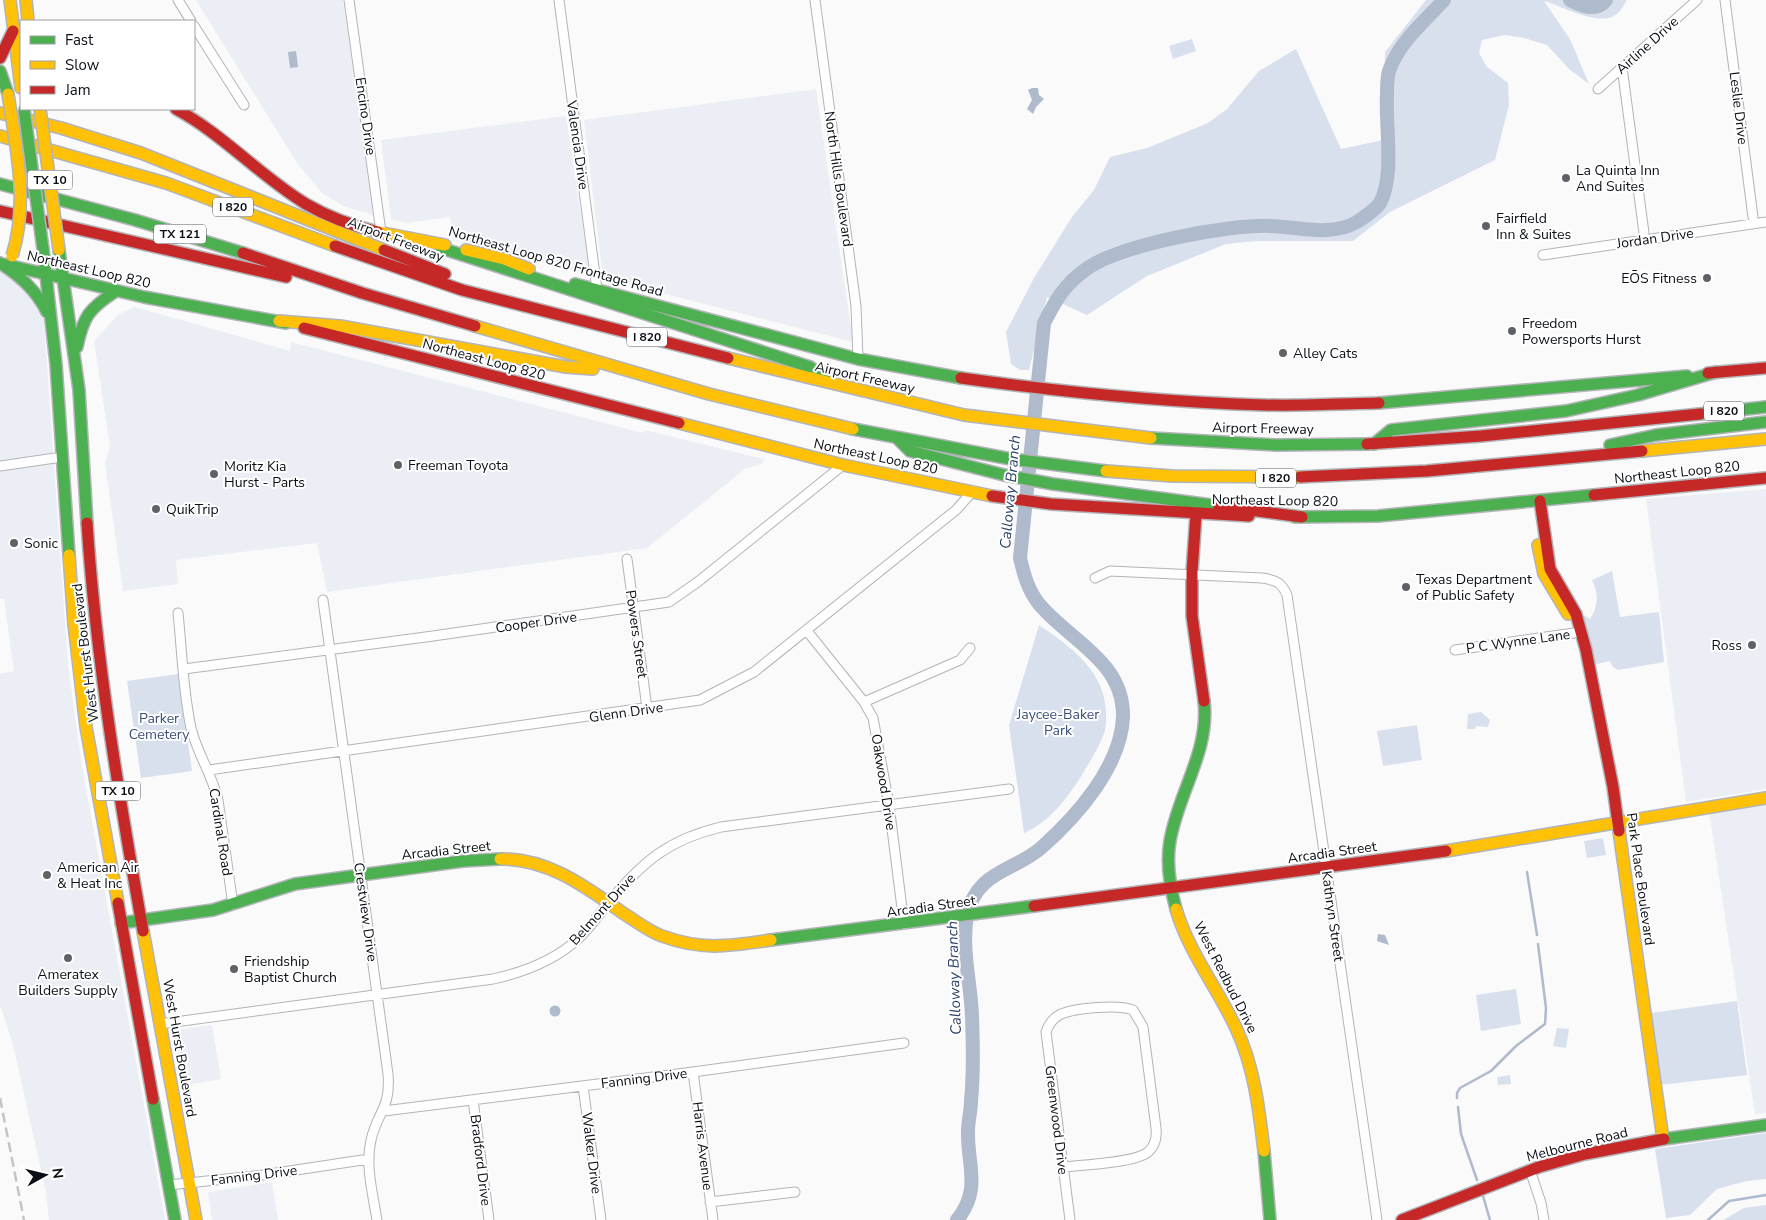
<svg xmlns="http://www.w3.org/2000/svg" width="1766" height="1220" font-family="'Nunito Sans',sans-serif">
<rect width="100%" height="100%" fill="#fafafa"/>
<path fill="#ebeef5" d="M 196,0 L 343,0 L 373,215 L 343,206 L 322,193 L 297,163 Z
M 816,89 L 853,342 L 603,278 L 584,120 Z
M 566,116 L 590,275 L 453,240 L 450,217 L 406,223 L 391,219 L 381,140 Z
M 0,271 L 25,286 L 44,321 L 68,665 L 82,767 L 165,1220 L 49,1220 L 46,1192 L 13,1045 L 0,1005 L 0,674 L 14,671 L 4,599 L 0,599 Z
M 135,307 L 290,351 L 291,342 L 643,433 L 645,430 L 764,459 L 763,463 L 745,469 L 647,548 L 327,592 L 317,543 L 176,560 L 178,584 L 123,591 L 105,463 L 110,447 L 94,341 L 119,314 Z
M 1766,489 L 1766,789 L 1686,802 L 1646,499 Z
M 1766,803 L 1766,1113 L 1755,1114 L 1709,812 Z
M 212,1025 L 221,1079 L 181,1086 L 173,1036 L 176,1030 Z
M 272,1182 L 278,1220 L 212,1220 L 208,1192 Z"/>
<path fill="#d8e0ee" d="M 1426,0 L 1627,0 C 1624,4 1622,10 1618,13 C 1602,29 1562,6 1544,1 L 1570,39 L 1589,84 L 1569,69 L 1547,45 L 1524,38 L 1505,35 L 1482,40 L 1479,53 L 1487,67 L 1508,83 L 1509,105 L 1495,160 L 1390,212 L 1353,241 L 1256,241 L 1226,244 L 1147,276 L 1087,315 L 1047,297 L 1029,370 L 1020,370 L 1011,364 L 1006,332 L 1034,278 L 1072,217 L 1094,190 L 1110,157 L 1147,148 L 1208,123 L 1227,109 L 1259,71 L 1296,49 L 1341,149 L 1383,140 L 1385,52 Z
M 1192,39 L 1196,51 L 1173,59 L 1169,46 Z
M 1612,571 L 1620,617 L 1659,612 L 1664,662 L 1618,670 L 1613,667 L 1610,661 L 1592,665 L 1582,617 L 1584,615 L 1590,619 C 1598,607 1599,593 1592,580 Z
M 1039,625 C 1071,647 1107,672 1106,716 C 1106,720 1106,726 1105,731 C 1100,746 1090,761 1082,775 C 1067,798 1050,822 1024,833 L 1009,725 Z
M 178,674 L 192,771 L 141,778 L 127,681 Z
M 1481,712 L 1490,720 L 1488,727 L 1476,726 L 1475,729 L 1467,729 L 1468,714 Z
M 1417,725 L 1422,760 L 1383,766 L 1377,731 Z
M 1603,838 L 1606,855 L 1587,858 L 1584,841 Z
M 1516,989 L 1521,1024 L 1481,1031 L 1476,995 Z
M 1737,1001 L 1747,1075 L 1660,1085 L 1651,1013 Z
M 1557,1028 L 1569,1029 L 1566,1048 L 1553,1046 Z
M 1510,1075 L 1511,1084 L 1498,1085 L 1497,1077 Z
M 1766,1133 L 1766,1179 L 1747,1181 L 1717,1189 L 1690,1215 L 1666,1218 L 1655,1149 Z
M 1766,1205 L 1766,1220 L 1723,1220 L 1744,1208 Z"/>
<path fill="#afbacc" d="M 296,51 L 298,67 L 290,68 L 288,52 Z
M 1032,88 L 1038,88 L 1039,95 L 1044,99 L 1036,107 L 1033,114 L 1027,109 L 1032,100 L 1028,90 Z
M 1378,934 L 1385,935 L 1389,945 L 1377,941 Z
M549.5 1011a5.5 5.5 0 1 1 11 0a5.5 5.5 0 1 1-11 0Z"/>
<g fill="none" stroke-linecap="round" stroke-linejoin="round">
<path stroke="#afbacc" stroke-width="2.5" d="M 1527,872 L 1537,935
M 1457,1098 L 1457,1093 L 1460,1088 L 1491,1071 L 1516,1046 L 1545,1024 L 1546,1008 L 1538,944
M 1458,1107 L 1461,1134 L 1477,1180
M 1483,1196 L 1490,1220
M 1708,1220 L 1729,1201 L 1766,1195"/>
<path stroke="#afbacc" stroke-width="14" d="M 1570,0 C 1581,6 1597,12 1606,0
M 957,1220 C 982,1189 967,1165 968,1131 C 968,1121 971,1111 971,1101 C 974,1073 973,1044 972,1016 C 971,984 961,948 967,916 C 976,871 1013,872 1041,848 C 1076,817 1121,767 1123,717 C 1124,661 1070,641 1039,604 C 1028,590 1024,575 1020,558 L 1044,323 C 1056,300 1063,286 1085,270 C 1118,245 1229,224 1271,226 C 1300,227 1330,237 1357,222 C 1363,218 1376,209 1380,203 C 1395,176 1385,125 1387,94 C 1387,87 1387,78 1389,71 C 1399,42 1424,22 1444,0"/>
<g stroke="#b2b4b8" stroke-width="11">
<path id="street" d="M 178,0 L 191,21
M 349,0 L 381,232
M 559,0 L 597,290
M 815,0 L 856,306 L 858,359
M 1725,0 L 1753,217
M 194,26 L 244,105
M 1622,67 L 1644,233
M 1598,89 L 1697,0
M 1543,255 L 1766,222
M 0,466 L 62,457
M 627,559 L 647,708
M 1095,578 L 1110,571 L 1262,578 C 1276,580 1282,583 1287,595 L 1377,1220
M 323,600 L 388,1074 C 391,1109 377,1112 371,1140 C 365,1165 373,1195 377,1220
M 178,613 C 182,651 183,691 191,728 C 197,753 212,774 218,800 L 233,905
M 807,631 L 864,702 L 873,718 L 889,805 L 904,924
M 1455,650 L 1581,632
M 184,669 L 433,636 L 669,602 L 699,581 L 843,465
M 864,702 L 960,660 L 970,648
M 209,770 L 700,700 L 754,672 L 956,510 L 973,491
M 160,1024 L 493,979 C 525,972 554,961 578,939 C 590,928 599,914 610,901 C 643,861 670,839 721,827 L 1009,789
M 693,1072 L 713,1220
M 583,1086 L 601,1220
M 473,1100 L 489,1220
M 384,1111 L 693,1072 L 904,1043
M 1063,1167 C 1081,1165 1135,1163 1148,1152 C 1155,1146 1157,1137 1156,1128 L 1143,1027 L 1133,1010 C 1118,1004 1076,1008 1061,1014 C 1053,1018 1049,1023 1046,1032 L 1070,1220
M 1530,1170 L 1541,1203 L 1544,1220
M 169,1185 L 263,1175 L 369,1159
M 710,1202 L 795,1192"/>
</g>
<g stroke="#b2b4b8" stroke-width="14">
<path id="fast" d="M 0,71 L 8,94
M 0,184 L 135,220 L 243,253
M 438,244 L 444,249 L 810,367 L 827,381
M 43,249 L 56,364 L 69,555
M 59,250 L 79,390 L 87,523
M 0,263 C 20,276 36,290 47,312
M 3,264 L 144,297 L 286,323
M 575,284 L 858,359 L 961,378
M 77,347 C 83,316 90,308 116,291
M 1379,403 L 1687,376
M 1700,414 L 1766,407
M 853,429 L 1011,459 L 1106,471
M 897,438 L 910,451 L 1004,475 L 1053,484 L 1219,506
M 1151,438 L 1276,445 L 1367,444
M 1374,444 L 1391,430 L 1566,411 L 1638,395 L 1716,372
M 1610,445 L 1656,435 L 1766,422
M 1295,517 L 1378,516 L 1594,495
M 1176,909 C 1170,887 1166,863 1170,841 C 1178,793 1210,751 1204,701
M 121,923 L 213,910 L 295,884 L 463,861 L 500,859
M 771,940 L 1034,906
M 153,1099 L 175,1220
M 1664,1139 L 1766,1125
M 1264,1151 L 1270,1220"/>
</g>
<g stroke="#b2b4b8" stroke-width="14">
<path id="slow" d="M 10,0 L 21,88
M 26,0 L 28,21
M 0,113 L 61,128 L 141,153 L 384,250
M 0,136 L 166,183 L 335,246
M 378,232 L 445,245
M 466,250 L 504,259 L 529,269
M 279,321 L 340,326 L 566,367 L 593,369
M 475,326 L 709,394 L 853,429
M 728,358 L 964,415 L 1151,438
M 679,423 L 843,465 L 992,496
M 1642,451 L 1766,439
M 1106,471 L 1172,476 L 1300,477
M 1538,545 L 1544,574 L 1568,614
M 69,555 L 74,624 L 86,727 L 118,903
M 1619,831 L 1663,1139
M 1446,851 L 1766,798
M 500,859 C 548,858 586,887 623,913 C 636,921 648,931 662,936 C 703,951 730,946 771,940
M 1176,909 C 1189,953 1217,987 1236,1028 C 1254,1066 1259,1109 1264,1151
M 143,931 L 196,1220"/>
</g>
<g stroke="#b2b4b8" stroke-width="14">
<path id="jam" d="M 0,58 L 13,31
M 176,109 C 224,135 260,176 306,204 C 328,217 353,226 378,232
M 0,211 L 286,277
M 335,246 L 462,290 L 728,358
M 384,250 L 445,274
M 243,253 L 362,293 L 475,326
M 304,328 L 679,423
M 1708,373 L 1766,368
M 961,378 C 1061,392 1163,402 1264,405 C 1302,406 1341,404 1379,403
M 1367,444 L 1481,436 L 1700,414
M 1300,477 L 1427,471 L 1642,451
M 1594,495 L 1766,478
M 992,496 L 1051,504 L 1249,516
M 1540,501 L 1550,569 L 1576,614 L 1586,650 L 1613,787 L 1619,831
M 1219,506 L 1302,517
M 1196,514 L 1192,572 L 1192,616 L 1204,701
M 87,523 C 96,661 119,796 143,931
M 118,903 L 153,1099
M 1034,906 L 1446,851
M 1402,1220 L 1539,1167 L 1585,1154 L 1664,1139"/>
</g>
<use href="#street" stroke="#fefefe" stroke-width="9"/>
<use href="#fast" stroke="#4caf50" stroke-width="11"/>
<use href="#slow" stroke="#ffc107" stroke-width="11"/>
<use href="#jam" stroke="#c62828" stroke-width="11"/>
<path stroke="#c4c4c5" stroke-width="2.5" stroke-dasharray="10 5" stroke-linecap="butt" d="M 0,1098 L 24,1220"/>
<g stroke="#b2b4b8" stroke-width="14" stroke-linecap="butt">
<path id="fast-bridge" d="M 24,109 L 43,249"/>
</g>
<g stroke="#b2b4b8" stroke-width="14" stroke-linecap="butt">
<path id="slow-bridge" d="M 8,94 C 16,148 29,202 12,256
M 40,109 L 59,250"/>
</g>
<use href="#fast-bridge" stroke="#4caf50" stroke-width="11"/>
<use href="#slow-bridge" stroke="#ffc107" stroke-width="11"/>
</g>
<g fill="#5e6166" stroke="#fff" stroke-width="2">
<circle cx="1566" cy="178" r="5"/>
<circle cx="1486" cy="226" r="5"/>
<circle cx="1707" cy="278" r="5"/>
<circle cx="1512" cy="331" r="5"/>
<circle cx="1283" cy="353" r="5"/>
<circle cx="398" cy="465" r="5"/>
<circle cx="214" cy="474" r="5"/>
<circle cx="156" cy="509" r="5"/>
<circle cx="14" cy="543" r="5"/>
<circle cx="1406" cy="587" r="5"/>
<circle cx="1752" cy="645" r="5"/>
<circle cx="47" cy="875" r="5"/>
<circle cx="68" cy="958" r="5"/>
<circle cx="234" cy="969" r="5"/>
</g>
<g text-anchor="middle" stroke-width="4" stroke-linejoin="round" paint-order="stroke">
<g fill="#fff" stroke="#54575c" stroke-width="1">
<rect x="27.5" y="170.5" width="45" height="19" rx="4"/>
<rect x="213" y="197.5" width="40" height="19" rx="4"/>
<rect x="154" y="224.5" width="52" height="19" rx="4"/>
<rect x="627" y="327.5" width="40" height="19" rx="4"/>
<rect x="1704" y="401.5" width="40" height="19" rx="4"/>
<rect x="1256" y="468.5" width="40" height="19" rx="4"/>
<rect x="95.5" y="781.5" width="45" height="19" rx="4"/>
</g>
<g font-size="12" font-weight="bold" fill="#0a0f16">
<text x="50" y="184">TX 10</text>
<text x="233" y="211">I 820</text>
<text x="180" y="238">TX 121</text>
<text x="647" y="341">I 820</text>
<text x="1724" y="415">I 820</text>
<text x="1276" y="482">I 820</text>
<text x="118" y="795">TX 10</text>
</g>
<g font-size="14" fill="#0a0f16" stroke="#fff">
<text transform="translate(1647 45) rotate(-42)" y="5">Airline Drive</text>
<text transform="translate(1739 108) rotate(83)" y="5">Leslie Drive</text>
<text transform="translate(366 116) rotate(82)" y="5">Encino Drive</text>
<text transform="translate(578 145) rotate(82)" y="5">Valencia Drive</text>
<text transform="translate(839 179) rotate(82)" y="5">North Hills Boulevard</text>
<text transform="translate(1655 238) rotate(-8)" y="5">Jordan Drive</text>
<text transform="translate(396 239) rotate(21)" y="5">Airport Freeway</text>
<text transform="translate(556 261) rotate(16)" y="5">Northeast Loop 820 Frontage Road</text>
<text transform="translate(89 269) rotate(13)" y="5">Northeast Loop 820</text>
<text transform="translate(484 359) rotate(15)" y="5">Northeast Loop 820</text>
<text transform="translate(865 377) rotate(13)" y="5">Airport Freeway</text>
<text transform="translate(1263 428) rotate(1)" y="5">Airport Freeway</text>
<text transform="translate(876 456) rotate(12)" y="5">Northeast Loop 820</text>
<text transform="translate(1677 472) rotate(-6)" y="5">Northeast Loop 820</text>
<text transform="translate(1275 500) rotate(1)" y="5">Northeast Loop 820</text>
<text transform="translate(536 622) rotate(-8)" y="5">Cooper Drive</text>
<text transform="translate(637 634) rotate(82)" y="5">Powers Street</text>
<text transform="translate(1518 641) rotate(-8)" y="5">P C Wynne Lane</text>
<text transform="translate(85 653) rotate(-97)" y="5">West Hurst Boulevard</text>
<text transform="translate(626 712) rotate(-8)" y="5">Glenn Drive</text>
<text transform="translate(884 782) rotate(81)" y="5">Oakwood Drive</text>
<text transform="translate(221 832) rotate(81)" y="5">Cardinal Road</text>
<text transform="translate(446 850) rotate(-6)" y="5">Arcadia Street</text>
<text transform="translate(1332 852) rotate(-8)" y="5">Arcadia Street</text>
<text transform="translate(1641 879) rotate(82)" y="5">Park Place Boulevard</text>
<text transform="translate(931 906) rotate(-8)" y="5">Arcadia Street</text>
<text transform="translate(602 909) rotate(-48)" y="5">Belmont Drive</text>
<text transform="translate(366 912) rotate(82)" y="5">Crestview Drive</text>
<text transform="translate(1333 916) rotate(82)" y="5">Kathryn Street</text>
<text transform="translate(1226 977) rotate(63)" y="5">West Redbud Drive</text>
<text transform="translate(180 1048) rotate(80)" y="5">West Hurst Boulevard</text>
<text transform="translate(644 1078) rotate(-7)" y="5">Fanning Drive</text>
<text transform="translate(1057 1120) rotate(83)" y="5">Greenwood Drive</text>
<text transform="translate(1577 1144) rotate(-14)" y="5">Melbourne Road</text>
<text transform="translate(703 1146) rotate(83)" y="5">Harris Avenue</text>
<text transform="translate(592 1153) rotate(83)" y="5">Walker Drive</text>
<text transform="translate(481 1160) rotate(83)" y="5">Bradford Drive</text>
<text transform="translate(254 1175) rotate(-7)" y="5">Fanning Drive</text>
</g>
<g font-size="14" fill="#0a0f16" stroke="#fff" text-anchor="start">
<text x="1576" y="175">La Quinta Inn<tspan x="1576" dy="16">And Suites</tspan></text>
<text x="1496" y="223">Fairfield<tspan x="1496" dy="16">Inn &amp; Suites</tspan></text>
<text x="1697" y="283" text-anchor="end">EŌS Fitness</text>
<text x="1522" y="328">Freedom<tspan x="1522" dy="16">Powersports Hurst</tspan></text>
<text x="1293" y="358">Alley Cats</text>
<text x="408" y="470">Freeman Toyota</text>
<text x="224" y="471">Moritz Kia<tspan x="224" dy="16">Hurst - Parts</tspan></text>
<text x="166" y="514">QuikTrip</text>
<text x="24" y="548">Sonic</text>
<text x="1416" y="584">Texas Department<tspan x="1416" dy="16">of Public Safety</tspan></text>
<text x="1742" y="650" text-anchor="end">Ross</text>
<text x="57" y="872">American Air<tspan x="57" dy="16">&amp; Heat Inc</tspan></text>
<text x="244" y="966">Friendship<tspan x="244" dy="16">Baptist Church</tspan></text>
<text x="68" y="979" text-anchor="middle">Ameratex<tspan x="68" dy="16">Builders Supply</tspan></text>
</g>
<g font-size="14" fill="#3a5079" stroke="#fff">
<text x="1058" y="719">Jaycee-Baker<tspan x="1058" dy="16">Park</tspan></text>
<text x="159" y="723">Parker<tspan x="159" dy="16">Cemetery</tspan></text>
</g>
<g font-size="15" font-style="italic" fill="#2c4269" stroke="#fff">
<text transform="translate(1010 492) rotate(-85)" y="5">Calloway Branch</text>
<text transform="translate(954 978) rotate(-92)" y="5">Calloway Branch</text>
</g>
</g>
<rect x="20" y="20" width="175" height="90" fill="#ffffff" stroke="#9d9fa2"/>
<rect x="30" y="36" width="25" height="8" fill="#4caf50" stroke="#9d9fa2"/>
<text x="65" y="45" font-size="15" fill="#0a0f16">Fast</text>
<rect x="30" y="61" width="25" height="8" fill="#ffc107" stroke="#9d9fa2"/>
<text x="65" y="70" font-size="15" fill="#0a0f16">Slow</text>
<rect x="30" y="86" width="25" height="8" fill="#c62828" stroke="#9d9fa2"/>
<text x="65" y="95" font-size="15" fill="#0a0f16">Jam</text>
<g transform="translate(45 1175) rotate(82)" stroke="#ffffff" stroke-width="4" paint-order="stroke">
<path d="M0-4L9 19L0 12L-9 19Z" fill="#0a0f16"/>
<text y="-8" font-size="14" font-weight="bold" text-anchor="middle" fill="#0a0f16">N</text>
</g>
</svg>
